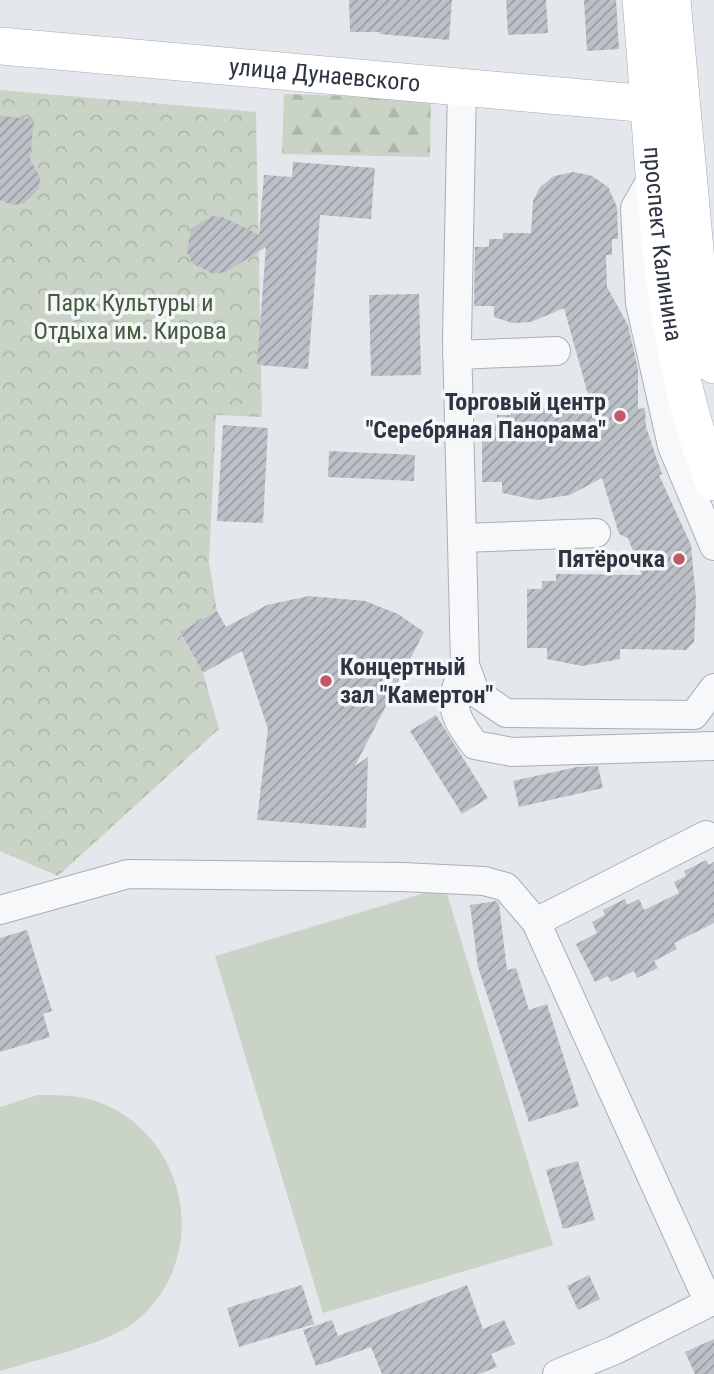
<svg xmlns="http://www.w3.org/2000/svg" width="714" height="1374" font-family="'Roboto Condensed',sans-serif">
<defs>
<pattern id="forest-firs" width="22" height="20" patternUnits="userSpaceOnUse" patternTransform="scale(1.75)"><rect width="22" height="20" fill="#cad4c6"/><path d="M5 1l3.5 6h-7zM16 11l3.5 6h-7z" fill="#aeb7ab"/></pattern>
<pattern id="park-crowns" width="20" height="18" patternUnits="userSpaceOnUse" patternTransform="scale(1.75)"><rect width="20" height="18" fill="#cad4c6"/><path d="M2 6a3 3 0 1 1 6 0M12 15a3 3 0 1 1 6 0" fill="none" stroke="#aeb7ab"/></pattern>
<pattern id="building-hatch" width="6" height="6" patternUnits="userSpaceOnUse" patternTransform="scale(1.75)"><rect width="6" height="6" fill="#bcc0c7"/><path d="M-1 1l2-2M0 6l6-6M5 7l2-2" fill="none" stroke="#999da3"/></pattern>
</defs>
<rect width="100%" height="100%" fill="#e4e7eb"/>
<path fill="url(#forest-firs)" d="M 284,94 L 431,98 L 430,157 L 282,154 Z"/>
<path fill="url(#park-crowns)" d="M 0,90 L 256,112 L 262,417 L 216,415 L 209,562 L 217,611 L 180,633 L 203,673 L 219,729 L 58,876 L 0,851 Z"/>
<path fill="#cad4c6" d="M 445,887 L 553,1245 L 323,1313 L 215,956 Z
M 38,1095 C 62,1095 85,1095 106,1105 C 192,1144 209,1262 135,1322 C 105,1345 38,1359 0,1371 L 0,1107 Z"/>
<path fill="url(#building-hatch)" d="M 349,0 L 452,0 L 449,40 L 379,34 L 380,32 L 350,32 Z
M 506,0 L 546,0 L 548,33 L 508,35 Z
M 584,0 L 616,0 L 619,49 L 587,51 Z
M 0,116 L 34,119 L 30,159 L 40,178 L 39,189 L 24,203 L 13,205 L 0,200 Z
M 293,162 L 375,168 L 371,219 L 320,215 L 308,369 L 257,365 L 266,247 L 226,272 L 213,274 L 192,263 L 187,252 L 191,229 L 211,216 L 223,217 L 259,235 L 264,175 L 292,177 Z
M 574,172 L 592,176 L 608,187 L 617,207 L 618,239 L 612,239 L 612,255 L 606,255 L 607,287 L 628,325 L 638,369 L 638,409 L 645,408 L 646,427 L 662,474 L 659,475 L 691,545 L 696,599 L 694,642 L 686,650 L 620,649 L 620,659 L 582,666 L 547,659 L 547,648 L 527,648 L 527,589 L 542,589 L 542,581 L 556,581 L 556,574 L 642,575 L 628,538 L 619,534 L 602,478 L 570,495 L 537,500 L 502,493 L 502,482 L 482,482 L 482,423 L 497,423 L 497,415 L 511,415 L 511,408 L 592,409 L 564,308 L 531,322 L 512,323 L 494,317 L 494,306 L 474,306 L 475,247 L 489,247 L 489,239 L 503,239 L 503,233 L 531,233 L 533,201 L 540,187 L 554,176 Z
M 419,294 L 421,375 L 371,376 L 369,295 Z
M 223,425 L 268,428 L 263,523 L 217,521 Z
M 329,451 L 415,455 L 414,481 L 328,477 Z
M 309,596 L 365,601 L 398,614 L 424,632 L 355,766 L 368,757 L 366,828 L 257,820 L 268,729 L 242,651 L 203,673 L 180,632 L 217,611 L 226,627 L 267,605 Z
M 436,715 L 488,798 L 462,814 L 410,731 Z
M 598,766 L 603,788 L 519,807 L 513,781 L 577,767 Z
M 706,860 L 709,865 L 714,862 L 714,923 L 674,943 L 677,949 L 654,961 L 658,968 L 637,978 L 634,971 L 611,982 L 608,976 L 595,982 L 576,944 L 597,933 L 592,922 L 605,915 L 603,910 L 625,899 L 627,905 L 639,899 L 644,910 L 679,893 L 674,882 L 686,876 L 684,871 Z
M 496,901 L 499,904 L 507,970 L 516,968 L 529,1010 L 547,1004 L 579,1106 L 529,1122 L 478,967 L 470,905 Z
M 27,930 L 52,1011 L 43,1014 L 50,1037 L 0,1052 L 0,938 Z
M 578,1161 L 595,1220 L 563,1229 L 546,1170 Z
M 589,1275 L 600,1299 L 578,1310 L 567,1286 Z
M 302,1285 L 314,1324 L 239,1347 L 227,1308 Z
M 467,1285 L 483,1329 L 504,1320 L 515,1344 L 491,1354 L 497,1367 L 479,1374 L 382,1374 L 371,1347 L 316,1366 L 303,1330 L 332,1320 L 338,1336 Z
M 714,1339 L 714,1374 L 695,1374 L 685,1352 Z"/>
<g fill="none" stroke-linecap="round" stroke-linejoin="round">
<g stroke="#aaaeb5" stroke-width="30">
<path id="minor" d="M 462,87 L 457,339 L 465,665 L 475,692 L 506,713 L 694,715 L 714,688
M 655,173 L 635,208 L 640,303 L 672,446 L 714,546
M 457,355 L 556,351
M 462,538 L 596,533
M 465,665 C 449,702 450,712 475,745 L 512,752 L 714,746
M 0,910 L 128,874 L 402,877 L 484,881 L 506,887 L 536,922 L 709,1303
M 536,922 L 706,835
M 557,1374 L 615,1350 L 714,1300"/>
</g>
<g stroke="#a5abb5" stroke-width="38">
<g id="major">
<path id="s1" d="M 641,0 C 655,154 655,339 714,482"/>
<path d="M 672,0 L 696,261 L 714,365"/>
<path id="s2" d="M 0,46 L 650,104"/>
</g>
</g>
<use href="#minor" stroke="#f7f8f9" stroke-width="28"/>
<use href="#major" stroke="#fff" stroke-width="37"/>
</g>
<g fill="#c15868" stroke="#f4f6f8" stroke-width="2.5">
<circle cx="620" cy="416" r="7"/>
<circle cx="679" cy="559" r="7"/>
<circle cx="326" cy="681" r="7"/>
</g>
<g text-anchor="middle" stroke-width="7" stroke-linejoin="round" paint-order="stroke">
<g font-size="24" fill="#2e3542" stroke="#f4f6f8">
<text dy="8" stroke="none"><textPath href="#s2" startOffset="326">улица Дунаевского</textPath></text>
<text dy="8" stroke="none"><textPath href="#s1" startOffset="245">проспект Калинина</textPath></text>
</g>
<g font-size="24" fill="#425c3c" stroke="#f4f6f8">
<text x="130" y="311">Парк Культуры и<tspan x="130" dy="28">Отдыха им. Кирова</tspan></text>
</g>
<g font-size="24" font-weight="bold" fill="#2e3542" stroke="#f4f6f8" text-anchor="end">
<text x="606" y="410">Торговый центр<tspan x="606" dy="28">"Серебряная Панорама"</tspan></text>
<text x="665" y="567">Пятёрочка</text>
<text x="340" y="675" text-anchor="start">Концертный<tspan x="340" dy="28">зал "Камертон"</tspan></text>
</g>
</g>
</svg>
